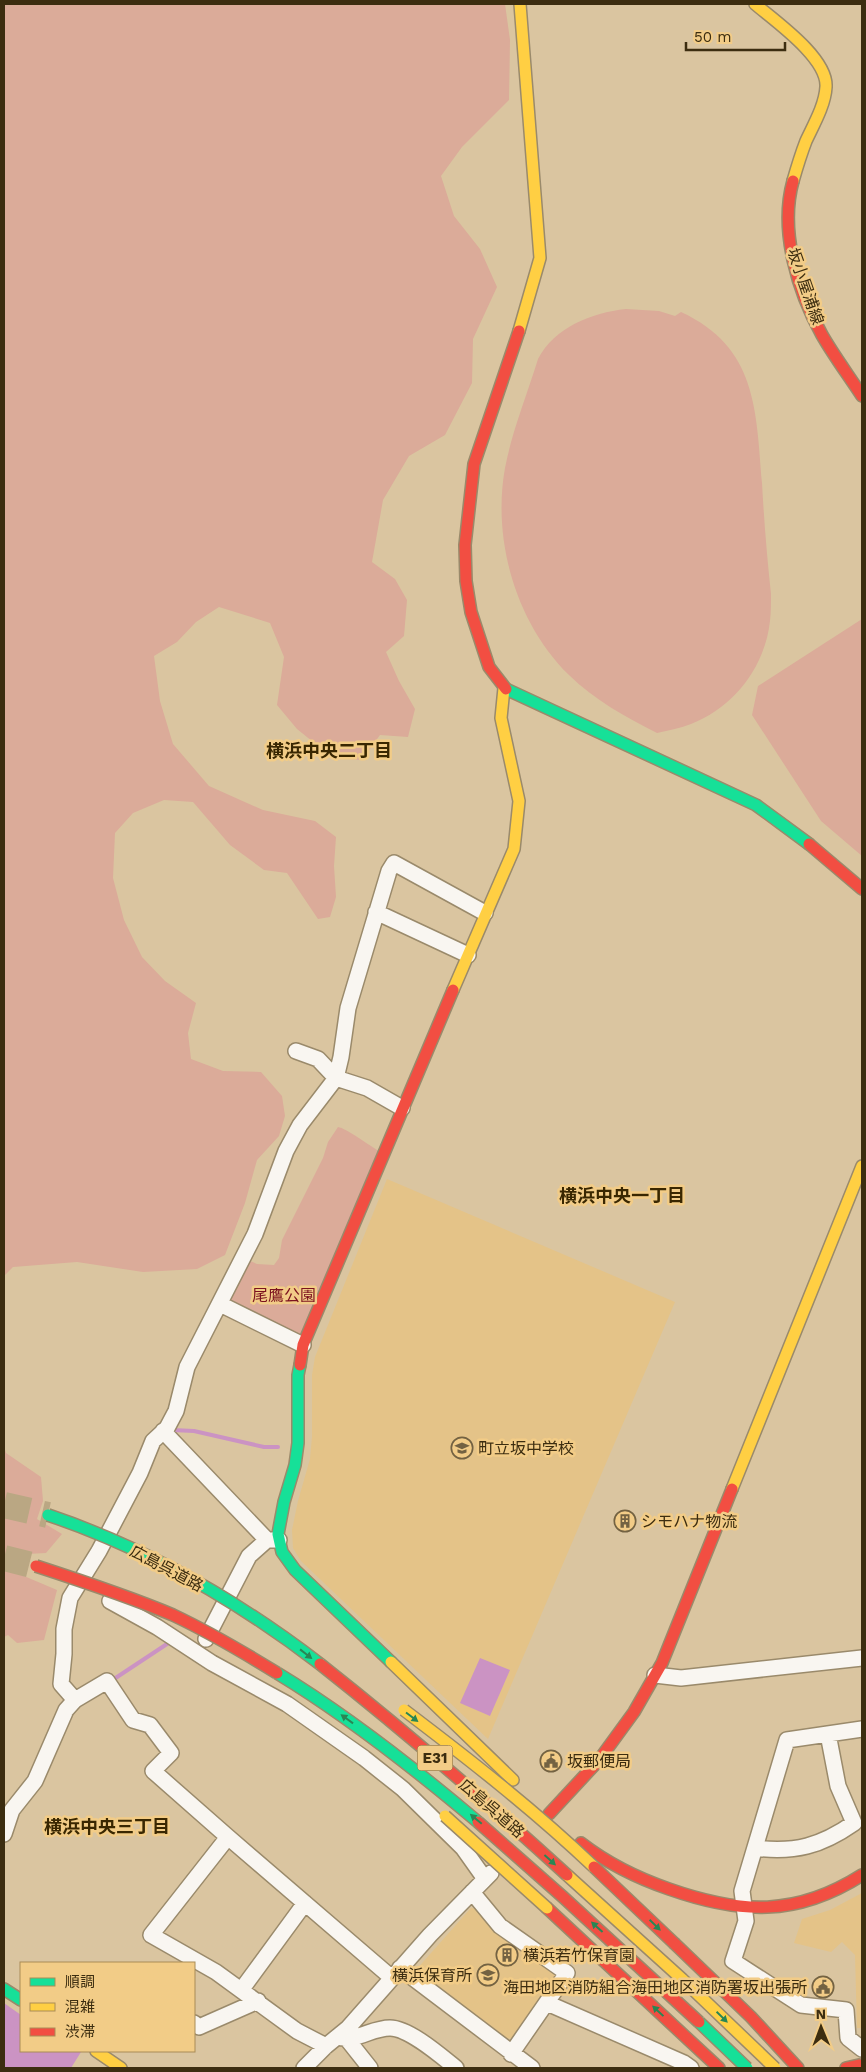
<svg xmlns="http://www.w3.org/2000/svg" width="866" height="2072" font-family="'Work Sans','Noto Sans JP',sans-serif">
<rect width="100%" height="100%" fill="#dac5a0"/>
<path fill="#e4c388" d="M 387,1179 L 675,1302 L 488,1739 L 301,1561 L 293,1548 L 292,1530 L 298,1501 L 310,1459 L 312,1437 L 312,1375 L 315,1357 Z
M 862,1893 L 862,2028 L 857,2028 L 855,1955 L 842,1942 L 831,1952 L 794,1943 L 802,1919 L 830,1910 Z
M 471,1908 L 479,1909 L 555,1971 L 555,1980 L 516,2038 L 501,2039 L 415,1971 Z"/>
<path fill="#dbab99" d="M 4,4 L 505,4 L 510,40 L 509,100 L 462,147 L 441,176 L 454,216 L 480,249 L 497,287 L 473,339 L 472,383 L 445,435 L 409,456 L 383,500 L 372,562 L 395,579 L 407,600 L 404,636 L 386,652 L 399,681 L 415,709 L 408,737 L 380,735 L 362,760 L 333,758 L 297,729 L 277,705 L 284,657 L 270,623 L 219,607 L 196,622 L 177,642 L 154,656 L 160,701 L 173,744 L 209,786 L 263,810 L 315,821 L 336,837 L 334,866 L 336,897 L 330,917 L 318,919 L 287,873 L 264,870 L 230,845 L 193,802 L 164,800 L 133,813 L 115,833 L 113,878 L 124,920 L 142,957 L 165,981 L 196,1003 L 188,1033 L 191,1059 L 223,1071 L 261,1072 L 282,1096 L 285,1116 L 279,1136 L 257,1160 L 245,1203 L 225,1255 L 197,1269 L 143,1272 L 77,1262 L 13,1267 L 4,1276 Z
M 626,309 L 659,311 L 675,316 L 681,312 C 757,347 756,410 762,483 C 764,520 767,557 771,594 C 771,603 771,612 770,621 C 765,667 734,707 691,724 C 681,728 669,730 657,733 C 626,717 594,700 569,675 C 516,623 492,540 505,468 C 512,431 527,395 538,359 C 555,327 591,313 626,309 Z
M 862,619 L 862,856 L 821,821 L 752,715 L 758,686 Z
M 338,1127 C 346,1128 370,1146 379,1151 L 302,1339 L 227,1301 L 248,1260 L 257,1264 L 274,1265 L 279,1258 L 282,1240 L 323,1158 L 328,1142 Z
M 4,1446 L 6,1453 L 41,1477 L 43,1501 L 37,1519 L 62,1534 L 46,1553 L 27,1554 L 24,1576 L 57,1590 L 44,1640 L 17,1643 L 8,1635 L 4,1637 Z"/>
<path fill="#cb93c3" d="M 480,1658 L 510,1670 L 490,1716 L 460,1703 Z
M 4,2003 L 21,2015 L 21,2051 L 78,2051 L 81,2052 L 71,2068 L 4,2068 Z"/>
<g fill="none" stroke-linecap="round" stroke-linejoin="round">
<path stroke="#cb93c3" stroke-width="4" d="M 172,1430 L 194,1431 L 264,1447 L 278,1447
M 111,1681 L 170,1642"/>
<path stroke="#baa783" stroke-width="26" stroke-dasharray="26 13" stroke-linecap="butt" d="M 4,1505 L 48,1515
M 4,1558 L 36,1566"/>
<g stroke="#9a8a6b" stroke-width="18">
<path id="street" d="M 376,912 L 468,955
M 296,1051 L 318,1059 L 336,1078 L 367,1088 L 402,1108
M 220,1304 L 303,1345
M 163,1431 L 267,1540 L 279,1540
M 110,1601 L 157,1627 L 212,1663 L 287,1704 L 364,1758 L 403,1789 L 463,1848 L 485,1879
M 206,1639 L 249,1556 L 267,1540
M 655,1675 L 681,1678 L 862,1658
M 75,1700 L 61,1684 L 64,1654 L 64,1629 L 70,1598 L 99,1551 L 140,1473 L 153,1441 L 167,1428 L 176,1411 L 187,1367 L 255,1234 L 286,1151 L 300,1125 L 336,1078 L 341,1057 L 348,1008 L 389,871 L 394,863 L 485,913
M 862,1729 L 787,1740 L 742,1891 L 746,1921 L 733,1961 L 801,2005 L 846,2010 L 848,2038 L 862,2049
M 4,1834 L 12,1810 L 35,1781 L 66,1710 L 75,1700 L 107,1681 L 133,1720 L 150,1725 L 171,1753 L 153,1771 L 228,1837 L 392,1978
M 228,1837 L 151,1935 L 216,1972 L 297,2031 L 326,2046
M 755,1848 C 795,1853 821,1846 854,1823 L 838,1786 L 828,1734
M 472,1892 L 500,1926 L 567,1973 L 511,2054
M 400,1968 L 532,2068
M 242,1989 L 305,1903
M 547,2003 L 684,2063 L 691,2068
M 194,2023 L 199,2027 L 258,2001
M 337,2037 C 357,2042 371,2028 390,2028 C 409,2028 441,2056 456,2068
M 347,2039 L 370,2068
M 304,2068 L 326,2046 L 348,2028 L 430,1935 L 491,1873"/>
</g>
<g stroke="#9a8a6b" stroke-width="14">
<path id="fast" d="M 506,689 L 756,805 L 809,844
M 300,1365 L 298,1375 L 298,1443 L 295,1465 L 284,1502 L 278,1534 L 282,1552 L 295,1570 L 391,1662
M 4,1989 L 21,2000"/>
</g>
<g stroke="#9a8a6b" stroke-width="14">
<path id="slow" d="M 755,4 C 775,21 828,58 826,87 C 825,105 814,124 806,141 C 801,154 797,167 793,181
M 519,331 L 540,258 L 520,4
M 453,990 L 514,849 L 519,801 L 501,718 L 504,688
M 732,1489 L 862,1166
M 391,1662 L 513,1780
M 96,2051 L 121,2068"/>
</g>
<g stroke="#9a8a6b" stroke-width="14">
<path id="jam" d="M 793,181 C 779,231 798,292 822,335 C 834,356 849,376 862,396
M 506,689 L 489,667 L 471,612 L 466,581 L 465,545 L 474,464 L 519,331
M 809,844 L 862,889
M 300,1365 L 303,1345 L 453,990
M 549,1814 L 599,1760 L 634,1712 L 662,1663 L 732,1489
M 581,1843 C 607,1863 637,1878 669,1889 C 740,1914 796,1917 862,1875
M 547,1908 L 719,2068
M 675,1944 L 751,2017 L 798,2068
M 846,2068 L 859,2065"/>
</g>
<use href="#street" stroke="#f9f6f1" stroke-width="15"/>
<use href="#fast" stroke="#16e098" stroke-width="11"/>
<use href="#slow" stroke="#ffcf43" stroke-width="11"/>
<use href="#jam" stroke="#f24e42" stroke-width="11"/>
<g stroke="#9a8a6b" stroke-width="14" stroke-linecap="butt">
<path id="fast-bridge" d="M 48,1515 C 146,1548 238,1601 320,1664
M 277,1673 C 348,1716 414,1768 478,1822
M 699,2022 L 747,2068"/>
</g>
<g stroke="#9a8a6b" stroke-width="14" stroke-linecap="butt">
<path id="slow-bridge" d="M 404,1710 C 470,1760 534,1810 594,1867
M 445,1816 L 547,1908
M 567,1875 L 682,1979 L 775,2068"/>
</g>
<g stroke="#9a8a6b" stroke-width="14" stroke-linecap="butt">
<path id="jam-bridge" d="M 36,1566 C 82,1581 128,1596 173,1615 C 209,1632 243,1652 277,1673
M 320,1664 C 405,1731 487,1802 567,1875
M 478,1822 L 563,1897 L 699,2022
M 594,1867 L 675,1944"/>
</g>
<use href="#fast-bridge" stroke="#16e098" stroke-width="11"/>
<use href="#slow-bridge" stroke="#ffcf43" stroke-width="11"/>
<use href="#jam-bridge" stroke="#f24e42" stroke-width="11"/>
</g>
<defs><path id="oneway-solid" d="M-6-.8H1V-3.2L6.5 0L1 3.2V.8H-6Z" transform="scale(1.25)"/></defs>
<g fill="#298654">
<use href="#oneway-solid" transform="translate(306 1654) rotate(38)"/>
<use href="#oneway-solid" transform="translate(412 1717) rotate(37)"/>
<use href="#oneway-solid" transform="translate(347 1719) rotate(-144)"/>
<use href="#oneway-solid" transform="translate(476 1819) rotate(-140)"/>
<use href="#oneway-solid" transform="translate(550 1860) rotate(42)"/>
<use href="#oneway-solid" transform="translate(655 1925) rotate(44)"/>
<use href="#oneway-solid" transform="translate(597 1927) rotate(-138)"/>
<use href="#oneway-solid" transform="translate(658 2011) rotate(-137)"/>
<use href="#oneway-solid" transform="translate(722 2017) rotate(44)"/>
</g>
<defs>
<g id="school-ring" transform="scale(1.125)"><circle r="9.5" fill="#f2cc87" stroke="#736242" stroke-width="1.5"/><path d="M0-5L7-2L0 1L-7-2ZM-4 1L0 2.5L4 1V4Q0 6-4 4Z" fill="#736242"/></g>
<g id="building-ring" transform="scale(1.125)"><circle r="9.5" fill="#f2cc87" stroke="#736242" stroke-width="1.5"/><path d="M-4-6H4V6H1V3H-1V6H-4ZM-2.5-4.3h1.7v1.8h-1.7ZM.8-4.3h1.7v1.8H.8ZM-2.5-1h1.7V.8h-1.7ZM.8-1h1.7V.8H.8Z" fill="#736242"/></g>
<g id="civic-ring" transform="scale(1.125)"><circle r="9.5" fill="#f2cc87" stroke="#736242" stroke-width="1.5"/><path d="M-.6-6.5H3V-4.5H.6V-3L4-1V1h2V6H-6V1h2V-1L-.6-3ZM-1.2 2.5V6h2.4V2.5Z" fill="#736242"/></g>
</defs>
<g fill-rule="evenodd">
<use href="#school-ring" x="462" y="1448"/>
<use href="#building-ring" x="625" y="1521"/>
<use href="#civic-ring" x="551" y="1761"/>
<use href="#building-ring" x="507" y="1955"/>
<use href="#school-ring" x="488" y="1975"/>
<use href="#civic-ring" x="823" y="1987"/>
</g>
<g text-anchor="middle" stroke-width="5" stroke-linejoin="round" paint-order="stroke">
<rect fill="#f2cc87" stroke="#735d34" stroke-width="1" x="417.5" y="1745.5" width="35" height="25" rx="4"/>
<g font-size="15" font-weight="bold" fill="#3c2d10">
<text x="435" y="1763">E31</text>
</g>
<g font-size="16" fill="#3c2d10" stroke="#f2cc87">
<text transform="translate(806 286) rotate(71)" y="6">坂小屋浦線</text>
<text transform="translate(167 1568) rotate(28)" y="6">広島呉道路</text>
<text transform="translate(492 1808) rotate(41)" y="6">広島呉道路</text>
</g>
<g font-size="16" fill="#7b121f" stroke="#f2cc87">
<text x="284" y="1301">尾鷹公園</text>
</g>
<g font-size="16" fill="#3c2d10" stroke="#f2cc87" text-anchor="start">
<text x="478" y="1454">町立坂中学校</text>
<text x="641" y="1527">シモハナ物流</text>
<text x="567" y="1767">坂郵便局</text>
<text x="523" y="1961">横浜若竹保育園</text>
<text x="472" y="1981" text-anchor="end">横浜保育所</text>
<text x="807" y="1993" text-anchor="end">海田地区消防組合海田地区消防署坂出張所</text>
</g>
<g font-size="18" font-weight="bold" fill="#392701" stroke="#f2cc87">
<text x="329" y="757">横浜中央二丁目</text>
<text x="622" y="1202">横浜中央一丁目</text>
<text x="107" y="1833">横浜中央三丁目</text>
</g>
</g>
<rect width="866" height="2072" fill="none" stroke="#3c2d10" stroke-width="10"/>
<rect x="20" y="1962" width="175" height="90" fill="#f2cc87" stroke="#a98c57"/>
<rect x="30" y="1978" width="25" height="8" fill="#16e098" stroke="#a98c57"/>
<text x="65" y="1987" font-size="15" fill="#3c2d10">順調</text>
<rect x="30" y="2003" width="25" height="8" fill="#ffcf43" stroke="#a98c57"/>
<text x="65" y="2012" font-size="15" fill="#3c2d10">混雑</text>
<rect x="30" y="2028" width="25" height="8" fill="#f24e42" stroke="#a98c57"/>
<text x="65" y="2037" font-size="15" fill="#3c2d10">渋滞</text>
<g transform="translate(821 2027) rotate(359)" stroke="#f2cc87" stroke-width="4" paint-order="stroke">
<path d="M0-4L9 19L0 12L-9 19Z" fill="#3c2d10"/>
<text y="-8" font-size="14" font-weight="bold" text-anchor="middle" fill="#3c2d10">N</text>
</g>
<path d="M686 42v8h99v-8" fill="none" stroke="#3c2d10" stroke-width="2.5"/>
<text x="694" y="42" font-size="15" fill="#3c2d10" stroke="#f2cc87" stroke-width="4" paint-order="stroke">50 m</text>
</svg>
